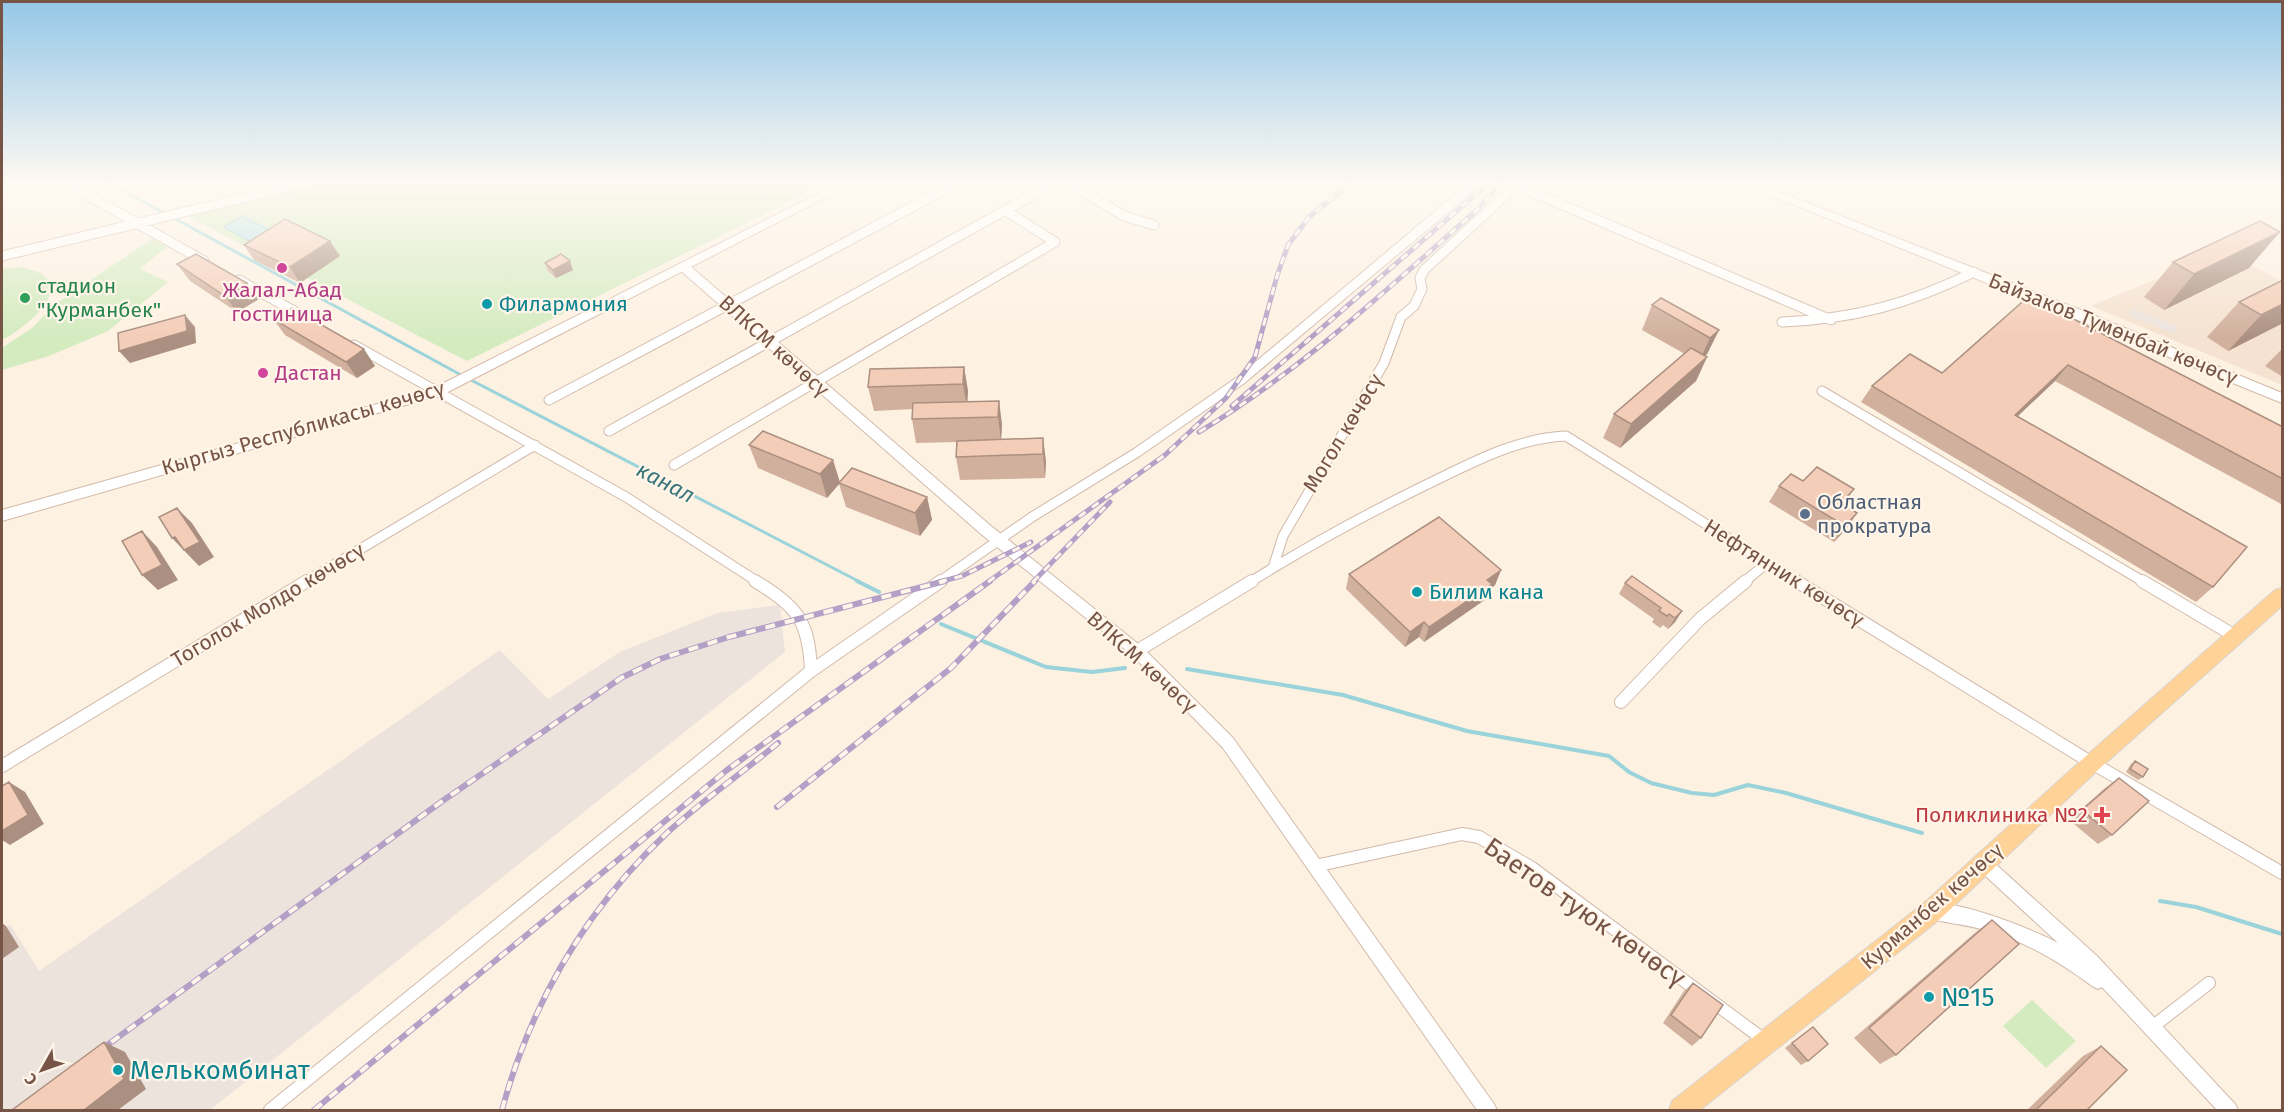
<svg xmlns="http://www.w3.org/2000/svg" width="2284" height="1112" font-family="'Fira Sans',sans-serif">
<rect width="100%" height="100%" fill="#fdf1e2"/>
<path fill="#f5e2d0" d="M 2227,250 L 2282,282 L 2282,385 L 2091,306 Z"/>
<path fill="#ece3dd" d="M 2132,308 L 2179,327 L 2175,334 L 2128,315 Z
M 780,605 L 785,652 L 210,1110 L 2,1110 L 2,929 L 10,924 L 39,971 L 500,650 L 548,699 L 620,652 L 717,613 Z"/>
<path fill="#d4ebc0" d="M 313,182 L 829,182 L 467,361 L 185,215 Z
M 155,237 L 169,245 L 140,269 L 168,282 L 108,331 L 49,356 L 2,370 L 2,348 L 32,328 L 55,304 Z
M 20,267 C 26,269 33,270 38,272 C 76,291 19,332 2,340 L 2,269 Z
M 2032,1000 L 2076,1041 L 2046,1068 L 2003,1026 Z"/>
<path fill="#b6e3e7" stroke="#9bd3da" stroke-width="1.5" d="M 242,216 L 283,237 L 264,249 L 224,227 Z"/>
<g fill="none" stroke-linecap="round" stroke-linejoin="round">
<path stroke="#9bd3da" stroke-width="3" d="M 107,182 L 166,214
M 172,217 L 461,375
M 469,379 L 860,582"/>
<path stroke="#9bd3da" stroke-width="4" d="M 857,581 L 879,592
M 941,624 L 1046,667 L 1092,672 L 1125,668
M 1187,669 L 1343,695 L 1467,731 L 1609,756 L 1629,772 L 1651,783 L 1692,793 L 1714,795 L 1748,785 L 1786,793 L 1922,833
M 2160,901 L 2196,907 L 2282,934"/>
<g stroke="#d1baab" stroke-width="11">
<path id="minor-far1" d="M 64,182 L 204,261
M 1067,182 L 1124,216 L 1154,225
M 1167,182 L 1180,187 L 1187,182
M 1516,185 L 1831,320
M 2,256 L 308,182
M 239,280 L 301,315
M 1782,322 C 1854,319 1909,304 1974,272
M 354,345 L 626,497 L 758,582
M 1822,391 L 2144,582
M 549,400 L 959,182
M 609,431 L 1056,182
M 674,465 L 1055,242 L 1006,211
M 1273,568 C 1326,536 1380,507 1436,480 C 1477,460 1519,438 1566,436 L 1798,582
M 305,582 L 535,445
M 939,582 L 1032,517 L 1136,453 L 1241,380 L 1477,182
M 1250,582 L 1273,568 L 1283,536 L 1384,363 L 1401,317 L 1414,306 L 1422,289 L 1420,278 L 1424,270 L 1520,182
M 1744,582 L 1767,563"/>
</g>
<g stroke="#d1baab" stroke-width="14">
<path id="minor" d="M 1796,581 L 2092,763 L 2282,873
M 2142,581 L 2235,636
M 1137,651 L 1252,581
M 811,671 L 941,581
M 1621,702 L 1700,619 L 1746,581
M 2,766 L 307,581
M 1315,866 L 1462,834 L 1479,837 L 1532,868 L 1767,1042
M 2151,1028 L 2209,983
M 270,1110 L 811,671 C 809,620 797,607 755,581"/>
</g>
<g stroke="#d1baab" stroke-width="2">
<path id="tertiary" d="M 685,264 L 689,265 L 991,526 L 1142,647 L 1233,738 L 1494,1104 L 1497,1110 L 1477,1110 L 1223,748 L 1132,655 L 981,534 L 681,271 L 681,265 Z
M 1984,856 L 1990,859 L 2097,956 L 2235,1104 L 2238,1110 L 2217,1110 L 2102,987 L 2098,989 L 2092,986 C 2057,960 2023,940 1981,929 C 1963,924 1943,923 1926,917 L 1924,911 L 1926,905 C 1950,896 2035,930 2058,943 L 1978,869 L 1976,864 L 1978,859 Z"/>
</g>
<g stroke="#d4b9a8" stroke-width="2">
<path id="secondary" d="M 841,182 L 856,182 L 444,394 L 2,521 L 2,510 L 434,388 Z
M 1738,182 L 1754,182 L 2086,312 L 2282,393 L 2282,403 Z"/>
</g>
<g stroke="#dbd3cf" stroke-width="2">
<path id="primary" d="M 2282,588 L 2282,606 L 2099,769 L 1940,919 L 1700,1110 L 1669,1110 L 1672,1101 L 1924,903 L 2085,757 L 2275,590 Z"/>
</g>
<use href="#minor-far1" stroke="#fff" stroke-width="9"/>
<use href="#minor" stroke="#fff" stroke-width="12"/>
<use href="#tertiary" fill="#fff" fill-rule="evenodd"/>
<use href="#secondary" fill="#fff" fill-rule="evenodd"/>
<use href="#primary" fill="#ffd397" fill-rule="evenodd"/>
<g stroke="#b3a0c7" stroke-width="5">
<path id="rail-far1" d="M 1232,406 L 1490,182
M 1199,432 C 1302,370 1388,288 1478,209 L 1501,182
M 939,582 L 962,576 L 1031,542
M 988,582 L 1165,455 L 1226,398 L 1255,357 L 1277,276 L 1288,245 L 1309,217 L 1352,182
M 1033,582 L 1110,502"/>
</g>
<g stroke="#b3a0c7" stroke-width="6">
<path id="rail" d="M 777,807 L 951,668 L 1035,581
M 95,1054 L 441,802 L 621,678 L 660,659 L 729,637 L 945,581
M 314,1110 L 727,770 L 990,581
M 502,1110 C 531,1003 587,908 668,832 C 703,800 742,773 778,743"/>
</g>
<use href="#rail-far1" stroke="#fff5e9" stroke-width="3" stroke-dasharray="8" stroke-linecap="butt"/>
<use href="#rail" stroke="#fff5e9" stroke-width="4" stroke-dasharray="10" stroke-linecap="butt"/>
</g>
<path fill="#d2b09e" d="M 244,245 L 340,256 L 300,283 L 254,260 Z
M 2173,262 L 2249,268 L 2164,310 L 2144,297 Z
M 545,263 L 573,270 L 556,278 L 548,271 Z
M 177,264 L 259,299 L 237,312 L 190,281 Z
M 2029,296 L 2283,427 L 2283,505 L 2055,381 L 2018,416 L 2213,587 L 2196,602 L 1861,402 L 1872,386 L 1942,373 Z
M 2239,302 L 2283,323 L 2228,351 L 2207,337 Z
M 1652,305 L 1719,330 L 1707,354 L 1705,356 L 1707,357 L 1696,381 L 1620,448 L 1603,438 L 1614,414 L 1685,354 L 1642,330 Z
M 273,319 L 375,366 L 357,378 L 285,335 Z
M 2283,348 L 2283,377 L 2265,366 Z
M 964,367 L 968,391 L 967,402 L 999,401 L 1002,425 L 1001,440 L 1043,438 L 1046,462 L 1045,478 L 960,480 L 956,457 L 957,442 L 916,443 L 912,419 L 913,409 L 874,411 L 868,387 Z
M 749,445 L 833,460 L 840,482 L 927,497 L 932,520 L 920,536 L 846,507 L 839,484 L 827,498 L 758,468 Z
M 1803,481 L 1854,489 L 1843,505 L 1857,513 L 1846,529 L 1834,542 L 1769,502 L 1779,486 Z
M 1501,570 L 1495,585 L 1490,589 L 1486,599 L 1424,642 L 1419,637 L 1405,647 L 1346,589 L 1349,574 Z
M 1625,583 L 1682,611 L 1675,622 L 1668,629 L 1663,625 L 1660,628 L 1652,622 L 1654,619 L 1619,594 Z
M 2135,761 L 2143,777 L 2138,780 L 2126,772 L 2131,764 Z
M 2119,778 L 2112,835 L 2098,844 L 2069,820 L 2105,788 Z
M 1992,920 L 1896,1055 L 1880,1064 L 1854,1038 L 1976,932 Z
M 1693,983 L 1701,1038 L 1692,1046 L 1663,1023 L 1684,991 Z
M 1813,1027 L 1808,1061 L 1801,1065 L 1785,1048 Z
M 2101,1046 L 2087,1110 L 2027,1110 L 2083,1056 Z"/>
<path fill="#ab9081" d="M 2280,232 L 2249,268 L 2164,310 L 2194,274 Z
M 330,241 L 340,256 L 300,283 L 290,267 Z
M 570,261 L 573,270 L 556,278 L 553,270 Z
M 247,283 L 259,299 L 237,312 L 225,296 Z
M 2283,304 L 2283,323 L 2228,351 L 2261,315 Z
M 185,315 L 195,327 L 196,343 L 130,363 L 119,351 Z
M 1719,330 L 1707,354 L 1699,362 L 1710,338 Z
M 364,349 L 375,366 L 357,378 L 346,362 Z
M 1707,357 L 1696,381 L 1620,448 L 1631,424 Z
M 2068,365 L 2055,381 L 2002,431 L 2015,415 Z
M 964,367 L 968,391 L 967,408 L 963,384 Z
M 999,401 L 1002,425 L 1001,441 L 998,417 Z
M 1043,438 L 1046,462 L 1045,478 L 1043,454 Z
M 833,460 L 840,483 L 827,498 L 820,474 Z
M 1854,489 L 1843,505 L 1830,519 L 1841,503 Z
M 927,497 L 932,520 L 920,536 L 915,513 Z
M 177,508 L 192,523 L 214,557 L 199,566 L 172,538 Z
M 1857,513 L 1846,529 L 1834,542 L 1845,526 Z
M 142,531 L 157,547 L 178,580 L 158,590 L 142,575 Z
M 1501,570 L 1495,585 L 1490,589 L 1486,599 L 1424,642 L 1429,627 L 1487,580 Z
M 1682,611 L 1675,622 L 1668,629 L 1675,618 Z
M 1424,622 L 1419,637 L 1405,647 L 1410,632 Z
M 9,782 L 25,792 L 44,824 L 10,845 L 2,840 L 2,831 Z
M 2,923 L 6,926 L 19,947 L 2,959 Z
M 104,1042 L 125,1052 L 146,1089 L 118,1110 L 84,1110 Z"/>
<path fill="#f4cdb8" stroke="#ab9081" stroke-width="1.5" d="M 285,219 L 330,241 L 290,267 L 244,245 Z
M 2260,221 L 2280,232 L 2194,274 L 2173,262 Z
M 196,254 L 247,283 L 225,296 L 177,264 Z
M 561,254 L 570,261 L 553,270 L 545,263 Z
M 2283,280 L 2283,304 L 2261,315 L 2239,302 Z
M 2029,296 L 2283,427 L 2283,479 L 2068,365 L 2015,415 L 2247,547 L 2213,587 L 1872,386 L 1910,354 L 1942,373 Z
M 1661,298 L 1719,330 L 1710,338 L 1652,305 Z
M 292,308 L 364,349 L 346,362 L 273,319 Z
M 185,315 L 187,331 L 119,351 L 118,333 Z
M 1691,348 L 1707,357 L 1631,424 L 1614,414 Z
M 964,367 L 963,384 L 868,387 L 870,369 Z
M 999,401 L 998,417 L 912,419 L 913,403 Z
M 763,431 L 833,460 L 820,474 L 749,445 Z
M 1043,438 L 1043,454 L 956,457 L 957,441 Z
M 1817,467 L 1854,489 L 1841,503 L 1857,513 L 1845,526 L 1779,486 L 1791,474 L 1803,481 Z
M 852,468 L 927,497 L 915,513 L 839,483 Z
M 177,508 L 200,542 L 184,550 L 175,537 L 172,538 L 159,517 Z
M 1439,517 L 1501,570 L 1487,580 L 1492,584 L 1429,627 L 1424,622 L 1410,632 L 1349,574 Z
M 142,531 L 162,565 L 142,575 L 122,541 Z
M 1632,576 L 1682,611 L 1675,618 L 1669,614 L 1667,616 L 1659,611 L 1661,608 L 1625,583 Z
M 2135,761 L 2148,769 L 2143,777 L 2130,769 Z
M 2119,778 L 2149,801 L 2112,835 L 2082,810 Z
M 9,782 L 28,815 L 2,831 L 2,786 Z
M 1992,920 L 2019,944 L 1896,1055 L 1869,1028 Z
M 1693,983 L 1723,1005 L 1701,1038 L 1671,1015 Z
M 1813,1027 L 1828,1044 L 1808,1061 L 1792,1043 Z
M 104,1042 L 124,1079 L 84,1110 L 12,1110 Z
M 2101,1046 L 2127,1070 L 2087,1110 L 2036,1110 Z"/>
<linearGradient id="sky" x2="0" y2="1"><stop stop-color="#94c7e8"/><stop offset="0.54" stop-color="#fef9f2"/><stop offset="1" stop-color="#fef9f2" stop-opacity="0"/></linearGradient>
<rect width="2284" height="338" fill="url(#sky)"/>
<g fill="#d1479c" stroke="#fff5e9" stroke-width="2">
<circle cx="282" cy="268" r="6"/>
<circle cx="263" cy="373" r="6"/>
</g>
<circle fill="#2e9e5b" stroke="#fff5e9" stroke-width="2" cx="25" cy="298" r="6"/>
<g fill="#0f9aa8" stroke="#fff5e9" stroke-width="2">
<circle cx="487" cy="304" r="6"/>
<circle cx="1417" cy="592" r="6"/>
<circle cx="1929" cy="997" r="6"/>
<circle cx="118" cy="1070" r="6"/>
</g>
<circle fill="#5c6f8a" stroke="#fff5e9" stroke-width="2" cx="1805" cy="514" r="6"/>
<path fill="#e0444e" stroke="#fff5e9" stroke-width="2" d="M2099 806h6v6h6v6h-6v6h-6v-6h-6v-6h6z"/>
<g text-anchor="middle" stroke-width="4.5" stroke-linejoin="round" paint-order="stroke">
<g font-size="21" fill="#27864d" stroke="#fff5e9" text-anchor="start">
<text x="37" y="293">стадион<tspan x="37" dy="24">"Курманбек"</tspan></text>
</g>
<g font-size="21" fill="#b23c85" stroke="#fff5e9">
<text x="282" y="297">Жалал-Абад<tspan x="282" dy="24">гостиница</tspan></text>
<text x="275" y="380" text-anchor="start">Дастан</text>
</g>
<g font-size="21" fill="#0d838f" stroke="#fff5e9" text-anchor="start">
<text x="499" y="311">Филармония</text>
<text x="1429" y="599">Билим кана</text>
</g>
<g font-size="21" fill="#765547" stroke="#fff5e9">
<text transform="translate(2113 329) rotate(22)" y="7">Байзаков Түмөнбай көчөсү</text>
<text transform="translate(774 346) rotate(42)" y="7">ВЛКСМ көчөсү</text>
<text transform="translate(303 428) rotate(-16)" y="7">Кыргыз Республикасы көчөсү</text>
<text transform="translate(1343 433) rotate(-59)" y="7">Могол көчөсү</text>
<text transform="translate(1784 573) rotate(32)" y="7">Нефтянник көчөсү</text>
<text transform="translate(268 605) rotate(-31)" y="7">Тоголок Молдо көчөсү</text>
<text transform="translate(1142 662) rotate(42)" y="7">ВЛКСМ көчөсү</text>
<text transform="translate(1932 906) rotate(-41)" y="7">Курманбек көчөсү</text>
</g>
<g font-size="21" fill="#4e5e75" stroke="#fff5e9" text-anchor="start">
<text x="1817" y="509">Областная<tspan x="1817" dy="24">прократура</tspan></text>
</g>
<g font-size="21" fill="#be3a42" stroke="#fff5e9" text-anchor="end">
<text x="2088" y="822">Поликлиника №2</text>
</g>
<g font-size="22" font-style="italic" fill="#3a757c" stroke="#fff5e9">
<text transform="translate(666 482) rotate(28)" y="8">канал</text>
</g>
<g font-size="26" fill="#765547" stroke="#fff5e9">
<text transform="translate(1585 912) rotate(35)" y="9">Баетов туюк көчөсү</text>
</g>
<g font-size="26" fill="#0d838f" stroke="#fff5e9" text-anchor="start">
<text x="1941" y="1006">№15</text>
<text x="130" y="1079">Мелькомбинат</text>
</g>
</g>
<rect width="2284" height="1112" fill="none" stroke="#765547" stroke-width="6"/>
<g transform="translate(42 1070) rotate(230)" stroke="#fff5e9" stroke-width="4.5" paint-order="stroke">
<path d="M0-4.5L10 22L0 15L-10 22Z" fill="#765547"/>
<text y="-9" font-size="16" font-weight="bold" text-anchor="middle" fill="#765547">С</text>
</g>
</svg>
